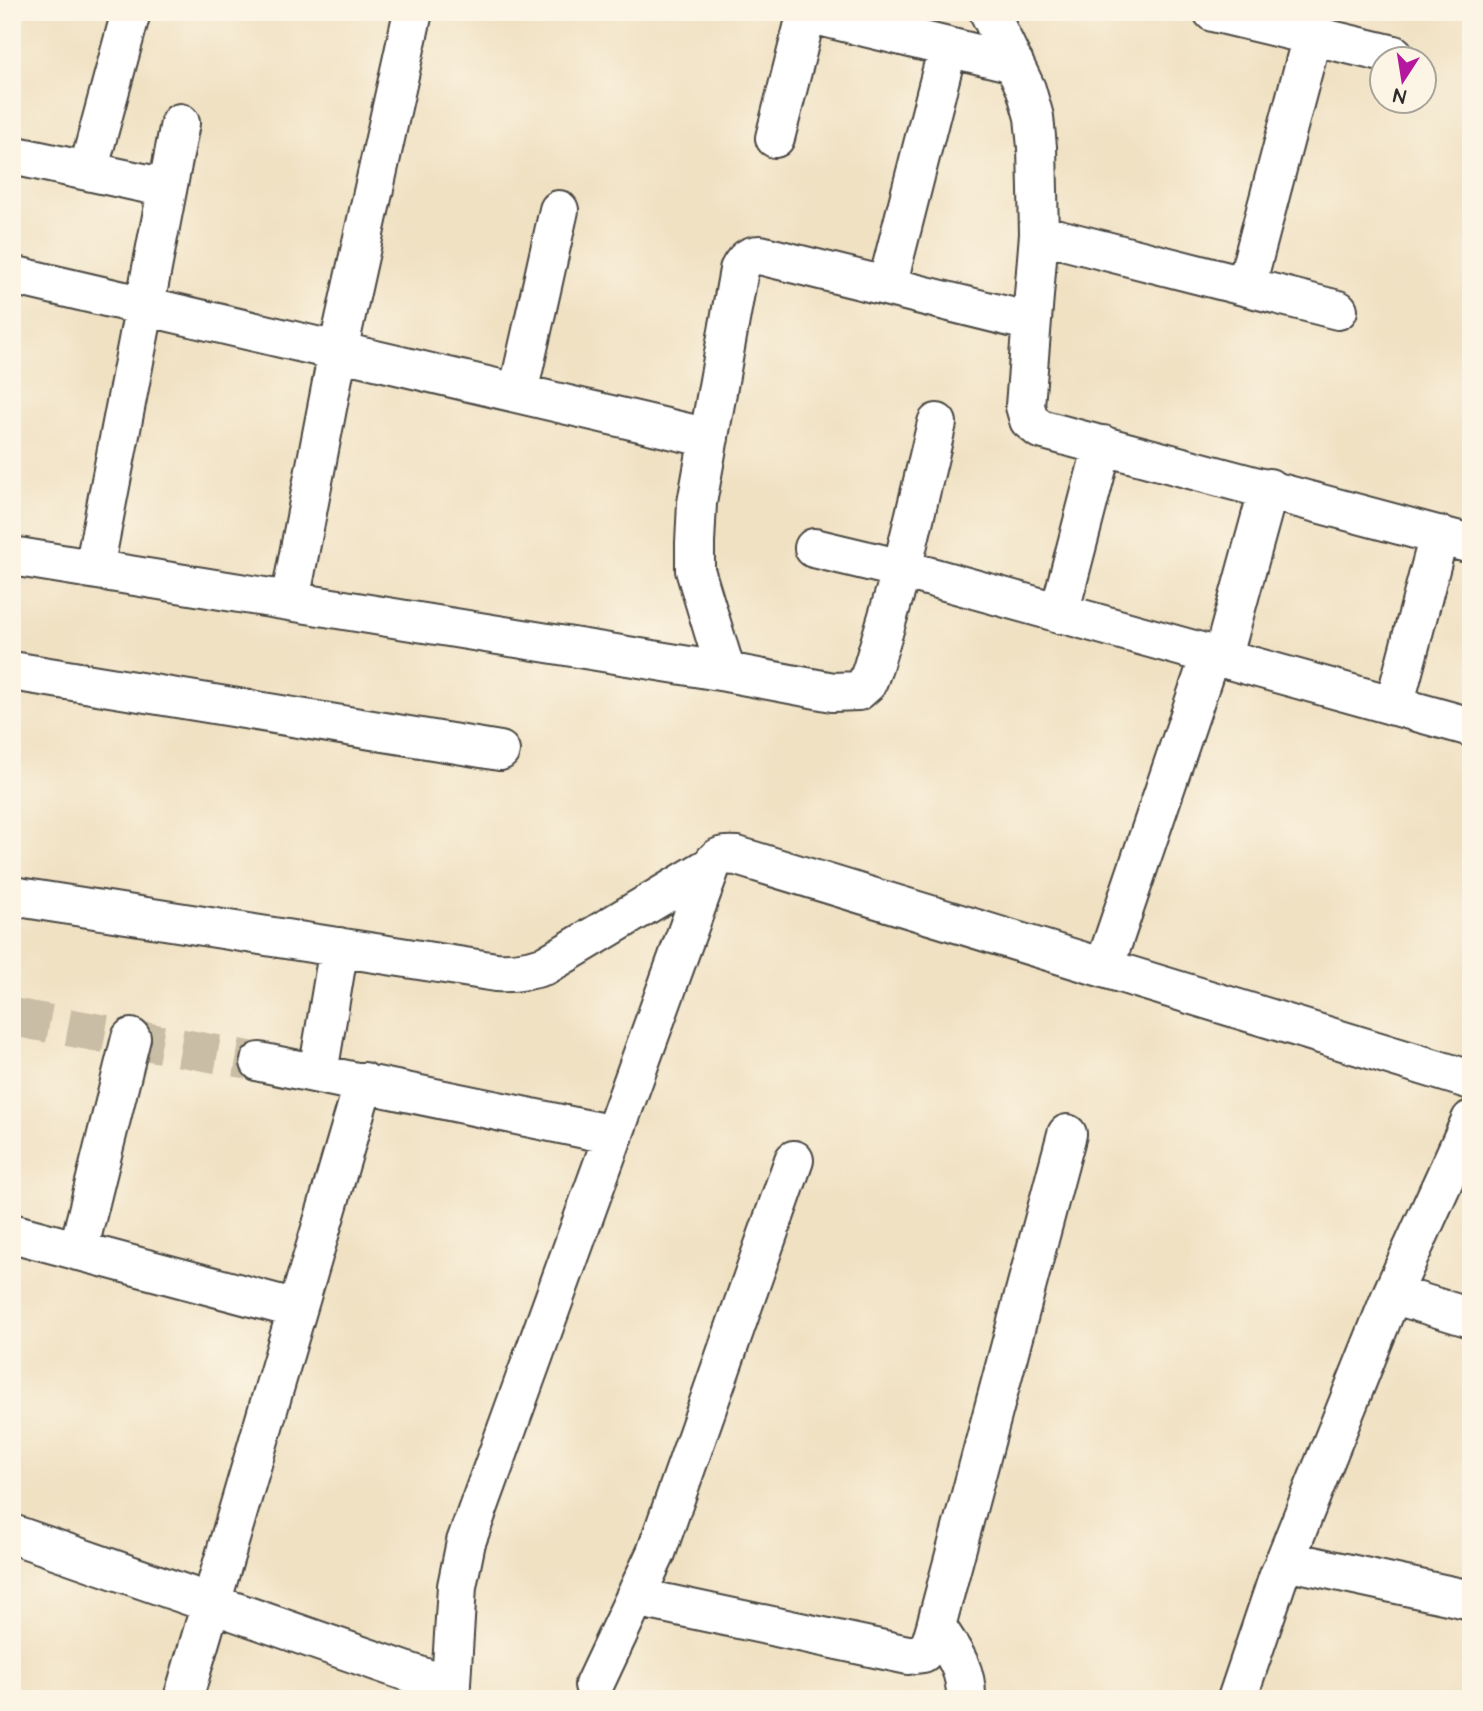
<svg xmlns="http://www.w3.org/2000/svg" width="1483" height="1711" font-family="'Architects Daughter',sans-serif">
<rect width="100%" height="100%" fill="#fcf5e5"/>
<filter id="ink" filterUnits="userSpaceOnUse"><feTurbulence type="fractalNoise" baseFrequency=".0143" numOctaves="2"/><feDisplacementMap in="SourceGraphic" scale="14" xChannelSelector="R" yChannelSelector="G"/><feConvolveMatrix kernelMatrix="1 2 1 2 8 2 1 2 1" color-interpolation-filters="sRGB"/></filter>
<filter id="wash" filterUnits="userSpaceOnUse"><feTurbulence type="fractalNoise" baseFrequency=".00686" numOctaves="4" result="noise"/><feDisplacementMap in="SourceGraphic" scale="28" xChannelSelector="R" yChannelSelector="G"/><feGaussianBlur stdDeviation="1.57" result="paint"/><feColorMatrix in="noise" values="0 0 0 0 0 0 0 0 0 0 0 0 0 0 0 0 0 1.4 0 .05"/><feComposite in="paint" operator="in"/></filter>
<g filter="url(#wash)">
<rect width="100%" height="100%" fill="#f0e1c3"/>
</g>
<g filter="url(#ink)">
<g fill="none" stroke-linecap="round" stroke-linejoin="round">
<path stroke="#c9bda5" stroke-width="38" stroke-dasharray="38 19" stroke-linecap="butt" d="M 12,1017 L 260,1062"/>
<g stroke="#494642" stroke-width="42">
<path id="minor" d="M 989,12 L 1026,89 L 1034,117 L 1037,147 L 1039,234 L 1025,406 L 1029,420 L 1040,429 L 1471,544
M 1213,12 L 1394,55
M 807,13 L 1014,63
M 775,138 L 807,12
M 12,155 L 167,188
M 88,171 L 131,12
M 1039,234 L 1338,310
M 12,275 L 709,438
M 887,286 L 948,47
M 1246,286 L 1312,36
M 518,393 L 559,210
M 814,548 L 902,569 L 1471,727
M 12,556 L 726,672 L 833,692 L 858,691 L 867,683 L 872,670 L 902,569 L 937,423
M 94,569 L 180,123
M 290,601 L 338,351 L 413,12
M 1059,614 L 1103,445
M 1222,659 L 1269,488
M 12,671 L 500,751
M 726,672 L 695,570 L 695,543 L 697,503 L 739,270 C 744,260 749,255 760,255 L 1031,322
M 1394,706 L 1439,535
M 12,896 L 496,972 C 514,973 529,971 546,965 L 711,866
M 1104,968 L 1210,656
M 260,1062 L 614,1135
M 318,1073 L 339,947
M 12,1233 L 297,1309
M 78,1251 L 131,1038
M 1392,1294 L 1471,1318
M 12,1534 L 451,1687
M 1285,1560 L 1471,1600
M 635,1597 L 908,1655 L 923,1653 L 931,1643 L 936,1626 L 1067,1134
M 936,1626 C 952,1651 967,1668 966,1699
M 594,1685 L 656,1553 L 794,1160
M 183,1699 L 364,1082
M 450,1699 L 457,1586 L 466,1542 L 711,866 C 718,855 724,855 737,856 L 1471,1080
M 1237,1699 L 1278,1578 L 1392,1294 L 1471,1120"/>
</g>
<use href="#minor" stroke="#fff" stroke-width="38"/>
</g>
</g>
<rect width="1483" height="1711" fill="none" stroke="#fcf5e5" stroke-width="42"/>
<g transform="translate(1403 80) rotate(192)"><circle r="33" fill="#fcf5e5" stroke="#a8a49b" stroke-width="2"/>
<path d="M0-5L12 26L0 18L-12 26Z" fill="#b5179e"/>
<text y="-10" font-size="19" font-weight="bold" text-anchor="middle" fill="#2b2b2b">N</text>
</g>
</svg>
